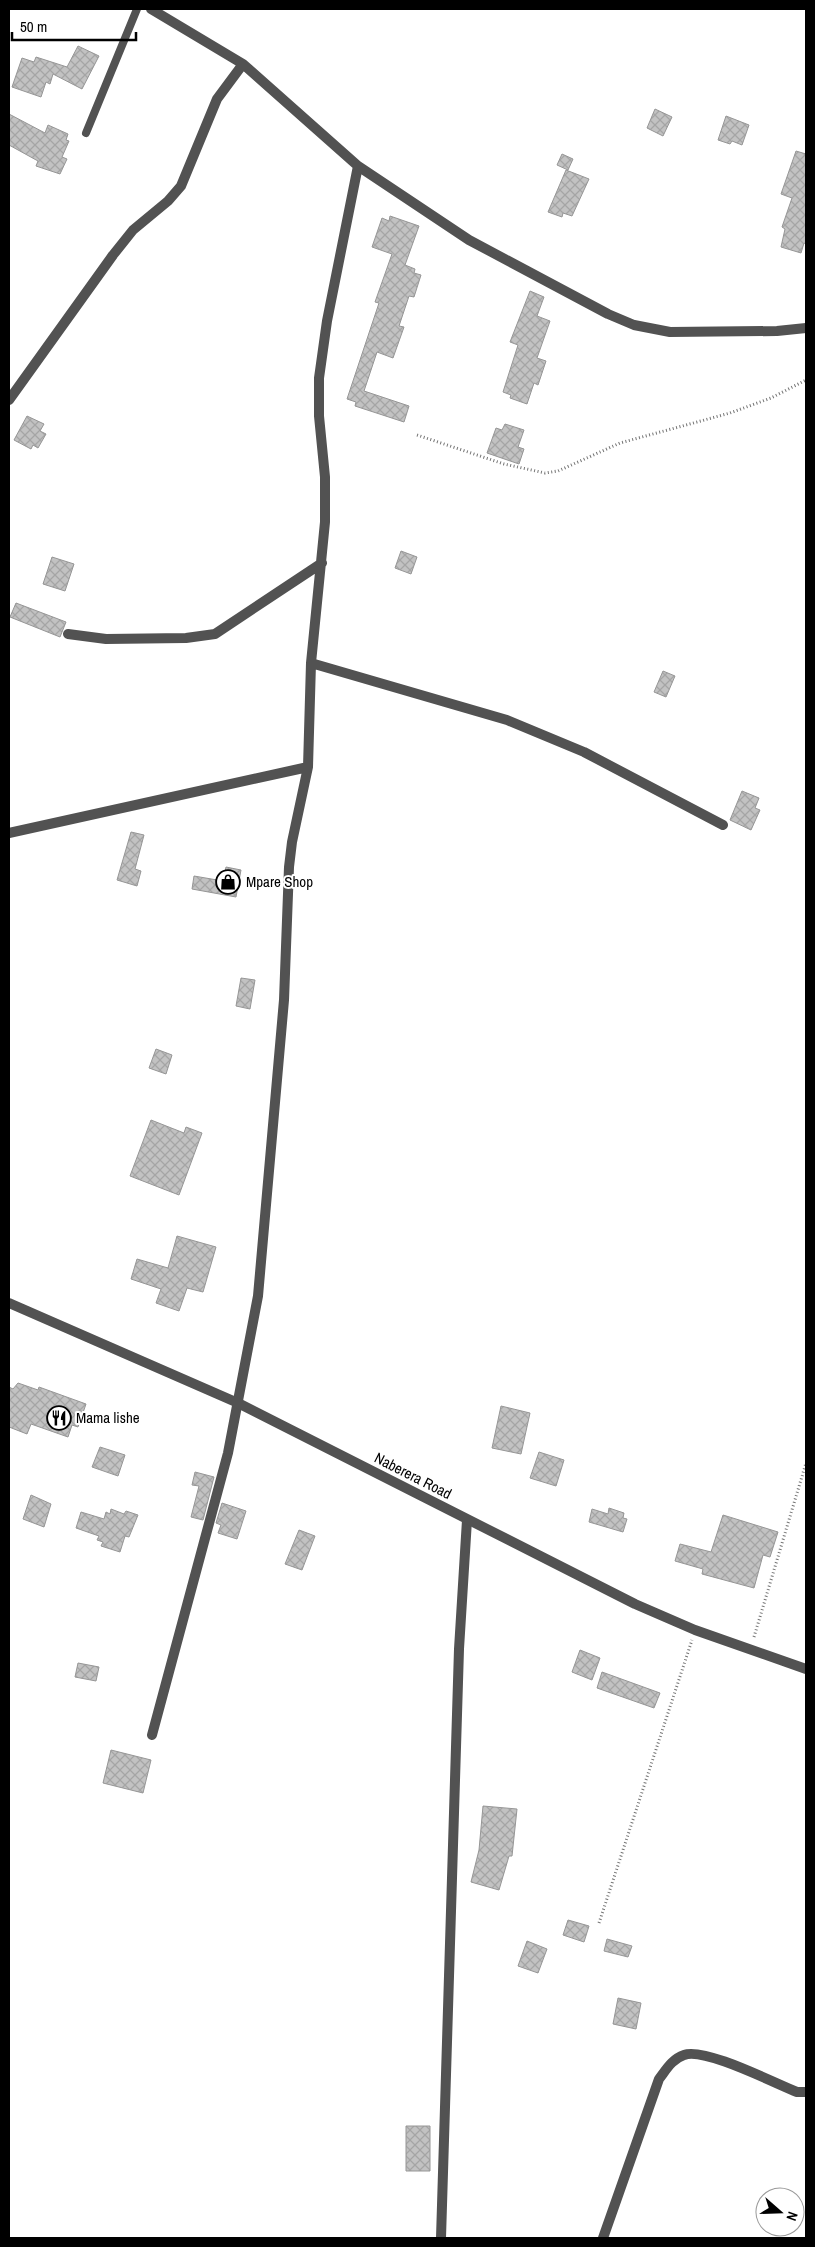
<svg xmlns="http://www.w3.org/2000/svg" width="815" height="2247" font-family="'Archivo Narrow',sans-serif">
<defs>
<pattern id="building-cross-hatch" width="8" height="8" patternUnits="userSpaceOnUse" patternTransform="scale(1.25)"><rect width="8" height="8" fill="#c2c2c2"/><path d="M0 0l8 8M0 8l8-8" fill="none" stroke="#a5a5a5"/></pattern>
</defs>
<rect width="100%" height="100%" fill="#fff"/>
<path fill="url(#building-cross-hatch)" stroke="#969696" d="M 78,46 L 99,56 L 82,89 L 53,74 L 50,84 L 46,82 L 41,97 L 12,87 L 22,58 L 34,62 L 36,57 L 67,67 Z
M 655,109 L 672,117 L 663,136 L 647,128 Z
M 9,114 L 45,133 L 48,125 L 68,134 L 66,140 L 69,141 L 62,157 L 67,159 L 60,174 L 36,166 L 38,161 L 9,145 Z
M 726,116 L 749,125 L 742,145 L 732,141 L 730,144 L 718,140 Z
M 796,151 L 806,154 L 806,244 L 804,243 L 801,253 L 781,247 L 785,229 L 782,227 L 792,198 L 781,194 Z
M 562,154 L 573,159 L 568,170 L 557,165 Z
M 566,170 L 589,179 L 572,216 L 563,213 L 562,217 L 548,212 Z
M 390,216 L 419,226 L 405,265 L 415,269 L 414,273 L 421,275 L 414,297 L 409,296 L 399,326 L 404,327 L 393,358 L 377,352 L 364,391 L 409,406 L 404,422 L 355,406 L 356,402 L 347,399 L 379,303 L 375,302 L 392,254 L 372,247 L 382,218 L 389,221 Z
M 530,291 L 544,297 L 537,316 L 550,321 L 537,358 L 546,361 L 538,385 L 534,383 L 527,404 L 510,398 L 511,395 L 503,392 L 518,345 L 510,342 Z
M 27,416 L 44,424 L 40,431 L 46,434 L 38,448 L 33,445 L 31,449 L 14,440 Z
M 505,424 L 524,430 L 518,447 L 524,449 L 519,464 L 487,453 L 496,428 L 502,430 Z
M 401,551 L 417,557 L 411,574 L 395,568 Z
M 52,557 L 74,564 L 65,591 L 43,584 Z
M 16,603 L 66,622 L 60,637 L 10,617 Z
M 663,671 L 675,676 L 666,697 L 654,692 Z
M 742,791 L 759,798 L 755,808 L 760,810 L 751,830 L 730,820 Z
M 131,832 L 144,835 L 135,869 L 141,871 L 137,886 L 117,880 Z
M 226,867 L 241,870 L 236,897 L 192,889 L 194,876 L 223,881 Z
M 241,978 L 255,980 L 250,1009 L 236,1006 Z
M 156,1049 L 172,1055 L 166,1074 L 149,1068 Z
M 151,1120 L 184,1133 L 186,1127 L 202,1133 L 179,1195 L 130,1176 Z
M 177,1236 L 216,1247 L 203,1292 L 187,1288 L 179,1311 L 156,1303 L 161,1289 L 131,1279 L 137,1259 L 168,1268 Z
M 18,1383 L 38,1390 L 39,1387 L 86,1404 L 78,1427 L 72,1425 L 68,1437 L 31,1424 L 27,1434 L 9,1427 L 9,1387 L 13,1389 Z
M 501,1406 L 530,1413 L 521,1454 L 492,1448 Z
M 100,1447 L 125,1455 L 118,1476 L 92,1467 Z
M 539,1452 L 564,1460 L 556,1486 L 530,1478 Z
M 195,1472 L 214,1477 L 203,1520 L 191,1517 L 199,1486 L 192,1485 Z
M 31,1495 L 51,1504 L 44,1527 L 23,1519 Z
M 222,1503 L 246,1511 L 237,1539 L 218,1533 L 221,1525 L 216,1523 Z
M 609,1508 L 624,1513 L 623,1518 L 627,1519 L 623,1532 L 589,1522 L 592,1509 L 608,1514 Z
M 111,1509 L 124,1514 L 126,1511 L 138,1515 L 129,1537 L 125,1536 L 120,1552 L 101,1546 L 103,1542 L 97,1540 L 99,1536 L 76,1528 L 81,1512 L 104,1519 L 106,1512 L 110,1514 Z
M 723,1515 L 778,1532 L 770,1557 L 763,1555 L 754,1588 L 702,1574 L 703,1569 L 675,1561 L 680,1544 L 711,1552 Z
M 299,1530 L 315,1536 L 302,1570 L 285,1564 Z
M 580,1650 L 600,1658 L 592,1680 L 572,1672 Z
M 78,1663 L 99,1667 L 96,1681 L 75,1677 Z
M 602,1672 L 660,1693 L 654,1708 L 597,1688 Z
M 111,1750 L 151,1760 L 143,1793 L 103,1783 Z
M 483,1806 L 517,1809 L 512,1856 L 509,1856 L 499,1890 L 471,1882 L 479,1850 Z
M 568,1920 L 589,1926 L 584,1942 L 563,1935 Z
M 607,1939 L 632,1946 L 628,1957 L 604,1951 Z
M 527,1941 L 547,1949 L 538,1973 L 518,1966 Z
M 618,1998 L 641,2003 L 636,2029 L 613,2024 Z
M 406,2126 L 430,2126 L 430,2171 L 406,2171 Z"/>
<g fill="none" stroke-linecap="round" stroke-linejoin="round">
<path stroke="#747474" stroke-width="3" stroke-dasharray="1 2.5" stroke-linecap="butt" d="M 417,435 L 504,464 L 545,473 L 558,471 L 620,443 L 730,413 L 771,398 L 806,380
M 754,1637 L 806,1463
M 599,1923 L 692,1640"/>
<path stroke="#525252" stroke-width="8" d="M 86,133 L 137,9"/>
<path stroke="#525252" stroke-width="10" d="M 151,9 L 243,64 L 358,166 L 469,240 L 608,314 L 634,325 L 670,332 L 777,331 L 806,328
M 9,400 L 113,255 L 133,230 L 168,201 L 181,186 L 217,99 L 243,64
M 68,634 L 106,639 L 186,638 L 215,634 L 322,563
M 311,663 L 507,720 L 584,752 L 723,825
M 9,833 L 308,767
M 152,1735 L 228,1453 L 258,1296 L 284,1000 L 289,867 L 292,842 L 308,767 L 311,663 L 325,522 L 325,477 L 319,416 L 319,378 L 327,321 L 358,166
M 441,2238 L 459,1649 L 467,1520
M 603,2238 L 659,2079 C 666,2070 672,2059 684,2055 C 704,2047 774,2083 797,2092 L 806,2092"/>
<path stroke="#525252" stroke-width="10" d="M 9,1303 L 238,1403 L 635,1604 L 695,1630 L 806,1669"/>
</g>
<defs>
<g id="shop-ring" transform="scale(1.25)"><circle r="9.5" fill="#fff" stroke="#000" stroke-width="1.5"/><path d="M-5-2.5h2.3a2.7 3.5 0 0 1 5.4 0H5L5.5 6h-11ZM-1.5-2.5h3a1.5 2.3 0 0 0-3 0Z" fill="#000"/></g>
<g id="restaurant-ring" transform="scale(1.25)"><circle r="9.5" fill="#fff" stroke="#000" stroke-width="1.5"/><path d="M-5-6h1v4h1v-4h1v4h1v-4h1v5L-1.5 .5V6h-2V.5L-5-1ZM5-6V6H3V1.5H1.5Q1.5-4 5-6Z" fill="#000"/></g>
</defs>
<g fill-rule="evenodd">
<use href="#shop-ring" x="228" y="882"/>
<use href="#restaurant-ring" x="59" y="1418"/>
</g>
<g text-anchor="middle" stroke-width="4" stroke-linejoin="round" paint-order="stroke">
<g font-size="15" fill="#000" stroke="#fff" text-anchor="start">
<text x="246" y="887">Mpare Shop</text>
<text x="76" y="1423">Mama lishe</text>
</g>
<g font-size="15" fill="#000" stroke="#fff">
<text transform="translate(413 1476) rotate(27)" y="5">Naberera Road</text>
</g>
</g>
<rect width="815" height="2247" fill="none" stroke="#000000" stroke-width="20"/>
<g transform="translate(780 2212) rotate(110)"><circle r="24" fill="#ffffff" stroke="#999999"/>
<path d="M0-4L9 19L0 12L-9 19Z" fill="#000000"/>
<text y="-8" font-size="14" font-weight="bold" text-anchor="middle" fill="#000000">N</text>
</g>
<path d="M12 32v8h124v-8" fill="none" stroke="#000000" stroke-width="2.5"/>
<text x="20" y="32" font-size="15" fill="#000000" stroke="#ffffff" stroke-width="4" paint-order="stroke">50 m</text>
</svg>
